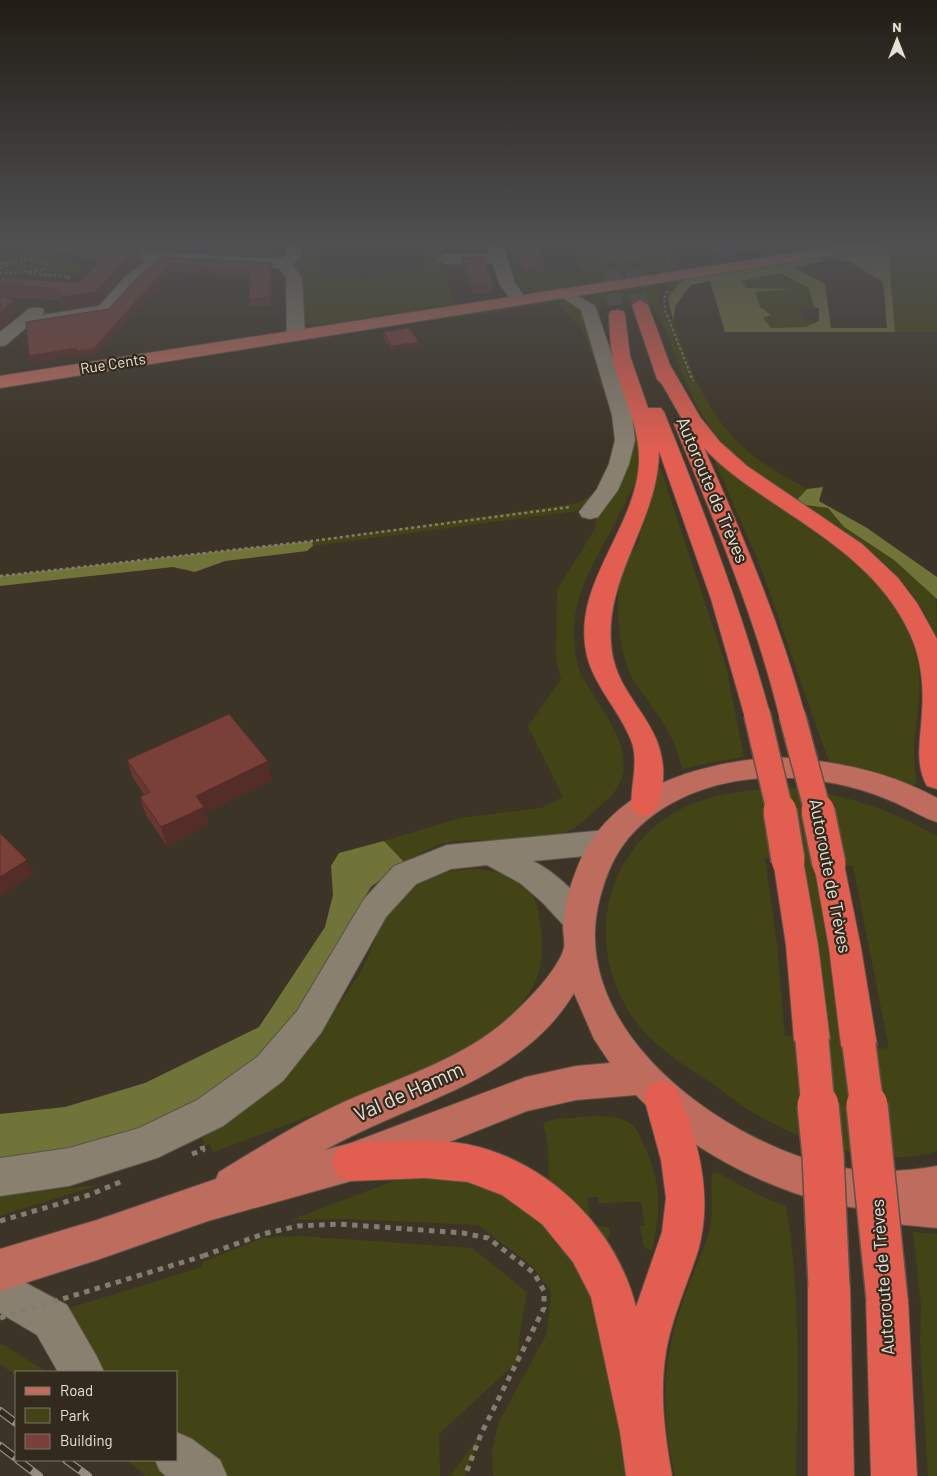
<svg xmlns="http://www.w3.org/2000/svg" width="937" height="1476" font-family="Barlow,sans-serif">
<rect width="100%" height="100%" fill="#3c3426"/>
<path fill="#424416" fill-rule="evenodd" d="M 298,244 L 316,244 L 320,277 L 359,273 L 358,278 L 377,276 L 378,271 L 427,266 L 424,244 L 439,244 L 442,265 L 454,304 L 313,326 L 303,322 L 291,266 L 299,255 Z
M 569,244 L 668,244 L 680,268 L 532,293 L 524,292 L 514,272 L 574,270 L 577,276 L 583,276 Z
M 914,244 L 937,244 L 937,332 L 895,332 L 888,248 Z
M 41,250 L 85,268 L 73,279 L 0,275 L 0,260 Z
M 780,273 L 810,288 L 814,309 L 801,308 L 801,319 L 819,321 L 806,327 L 771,328 L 763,318 L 771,315 L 760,307 L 754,292 L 795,288 L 745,288 L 741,281 Z
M 688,278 L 680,282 L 668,299 C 683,356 706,420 755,457 C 771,470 789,479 807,489 L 797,500 C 764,478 726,455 705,420 C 685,388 674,349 659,315 L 650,303 L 601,303 L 599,316 C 614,366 645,419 638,472 C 636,484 628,497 623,507 C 604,548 574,585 574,632 C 574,645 576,664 582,676 C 600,710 648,760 609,798 C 600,806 590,816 581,823 C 543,853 489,834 445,843 C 431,846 416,856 404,862 L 384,841 L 460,818 L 541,808 L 563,797 L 528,726 L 561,679 L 556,660 L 557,590 L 595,529 L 597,512 L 628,443 L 596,351 L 593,358 L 582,329 L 558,304 L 554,303 L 448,319 L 451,316 L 662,282 L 658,298 L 669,320 L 673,320 L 664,298 L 673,281 Z
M 593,374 L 610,390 L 621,432 L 616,461 L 603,488 L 576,511 L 313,546 L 312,541 L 578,503 C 585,499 596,494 600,488 C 604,483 606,476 609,470 C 626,433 615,405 593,374 Z
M 713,457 L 717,457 C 793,509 898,565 918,663 C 923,692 915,722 914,750 C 914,761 915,773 917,784 L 911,786 L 863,770 L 829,762 L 761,568 Z
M 654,466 L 660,467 L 726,666 L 744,757 L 713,762 L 682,769 C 677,743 664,723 648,701 C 643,693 635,685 631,676 C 616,643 609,570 638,544 Z
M 805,505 L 828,508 L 844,527 L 894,560 L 936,597 L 937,640 C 913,575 861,541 805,505 Z
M 794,788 C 848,796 889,808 937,836 L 937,1151 C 880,1170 799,1141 750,1111 C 737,1103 726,1093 713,1084 C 678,1061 643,1041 623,1001 C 586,930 610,845 683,808 C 718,791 756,789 794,788 ZM 765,858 L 803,861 L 830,1041 L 785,1036 L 777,944 ZM 814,862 L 853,866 L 889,1049 L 842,1043 Z
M 476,869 C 506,872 535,881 539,915 C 542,935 544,956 538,975 C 530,999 507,1022 487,1035 C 455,1057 418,1072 382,1087 C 326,1111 270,1131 213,1152 L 210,1143 L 204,1146 L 201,1134 L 259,1098 L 306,1054 L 362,970 L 388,910 L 416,885 L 450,871 Z
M 594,1116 C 604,1117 619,1116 628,1122 C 636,1126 640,1136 643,1143 C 662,1182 661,1209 652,1251 L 644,1247 L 640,1226 L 645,1225 L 641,1202 L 599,1203 L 598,1197 L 587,1197 L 592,1226 L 609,1227 L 610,1236 L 605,1241 L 549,1186 L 548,1146 L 543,1123 L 556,1119 Z
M 434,1172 L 510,1194 L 550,1223 L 582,1264 L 606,1329 L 625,1476 L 493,1476 L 492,1450 L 499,1422 L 547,1333 L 551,1291 L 532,1266 L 478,1225 L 346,1219 L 291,1220 L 401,1178 Z
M 716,1172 L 761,1196 L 786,1206 C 801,1294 798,1387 796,1476 L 675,1476 C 662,1416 661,1366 681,1307 C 689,1282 701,1257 709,1232 C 714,1213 710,1194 712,1175 Z
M 99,1185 L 89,1188 L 0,1216 L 0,1195 Z
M 913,1232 L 937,1234 L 937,1476 L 928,1476 L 920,1343 L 921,1307 Z
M 300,1236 L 472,1248 L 527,1292 L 519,1339 L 518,1361 L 439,1434 L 440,1476 L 227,1476 L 176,1436 L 176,1372 L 97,1372 L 63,1320 L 53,1313 L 202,1267 L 203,1262 L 263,1238 Z
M 0,1345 L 4,1345 L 47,1372 L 16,1372 L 16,1376 L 0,1364 Z
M 481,1434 L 465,1476 L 450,1476 Z
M 127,1460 L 167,1460 L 187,1476 L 146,1476 Z"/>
<path fill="#717438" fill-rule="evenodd" d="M 888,248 L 895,332 L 725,332 L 710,281 L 691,285 L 676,305 L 673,320 L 668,298 L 680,282 L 688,278 L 821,258 L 825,260 L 795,268 L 825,284 L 831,328 L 887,328 L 883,282 L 850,262 L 829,257 ZM 780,273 L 809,288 L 814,307 L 819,308 L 819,321 L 806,327 L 771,328 L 763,318 L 771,315 L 760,307 L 755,292 L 796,289 L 746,288 L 741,281 Z
M 823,487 L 819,501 L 867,528 L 937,577 L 937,599 L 894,560 L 844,527 L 828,508 L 805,505 L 797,500 L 807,489 Z
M 312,541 L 313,546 L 307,551 L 225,561 L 195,572 L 173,567 L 0,586 L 0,576 Z
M 384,841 L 404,862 L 371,887 L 295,1013 L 262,1055 L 212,1103 L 131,1138 L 43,1155 L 0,1158 L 0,1114 L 65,1107 L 145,1083 L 259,1027 L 325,927 L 333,895 L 331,866 L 339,853 Z"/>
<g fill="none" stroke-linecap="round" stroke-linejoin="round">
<path stroke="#564e41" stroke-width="17" stroke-dasharray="17 8" stroke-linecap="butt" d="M 610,244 L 615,305
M 628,244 L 640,305"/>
<g stroke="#5a5347" stroke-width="2">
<path id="minor" d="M 97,244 L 116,244 L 159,252 L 279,259 L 286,256 L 287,244 L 301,244 L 301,258 L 292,264 L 302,277 L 305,335 L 302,339 L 290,339 L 287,335 L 286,277 L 278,268 L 163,262 L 137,283 L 110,314 L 27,327 L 6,345 L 0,346 L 0,332 L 30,308 L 42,308 L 44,312 L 42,315 L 99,306 L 125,277 L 147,260 C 132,257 106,256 97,244 Z
M 488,244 L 502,244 L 515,283 L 527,300 L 525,303 L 513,303 L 499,283 L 493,263 L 445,264 L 437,259 L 445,254 L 490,254 Z
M 828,244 L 845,244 L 851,249 L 844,253 Z
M 563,288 L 594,305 L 596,308 L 632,415 L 635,440 L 629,464 L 618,490 L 598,517 L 590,519 L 582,517 L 579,512 L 597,489 L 609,464 L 615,440 L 612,415 L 581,310 L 555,293 Z
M 606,830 L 617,834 L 621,842 L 617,850 L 606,854 L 533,861 C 556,872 583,898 595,921 L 590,930 L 579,934 L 568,930 L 542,902 L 520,883 L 487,865 L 451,869 L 416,884 L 386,917 L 321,1033 L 283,1081 L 223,1126 L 157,1158 L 69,1186 L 0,1196 L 0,1158 L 69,1148 L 139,1128 L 197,1100 L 257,1057 L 297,1011 L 364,899 L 394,866 L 447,845 Z
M 0,1269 L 67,1305 L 97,1357 L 104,1372 L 58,1372 L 37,1335 L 0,1313 Z
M 176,1432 L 192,1439 L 220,1460 L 227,1476 L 166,1476 L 160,1471 L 155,1460 L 176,1460 Z"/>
</g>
<g stroke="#5a5347" stroke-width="2">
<path id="major" d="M 852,244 L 885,244 L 878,248 L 0,388 L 0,376 Z
M 773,757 C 831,760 886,770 937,798 L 937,822 C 923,818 910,809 896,803 C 870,791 843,784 814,780 C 761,773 704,781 659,811 C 625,834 610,860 600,898 C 564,1030 726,1145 838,1167 C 871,1173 904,1172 937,1166 L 937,1228 L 895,1224 L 881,1218 L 878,1210 C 795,1206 693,1155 636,1095 L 576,1100 L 527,1111 L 351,1181 L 208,1221 L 97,1260 L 0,1291 L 0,1249 L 97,1220 L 216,1179 L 219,1172 C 260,1147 300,1122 344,1102 C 396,1079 454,1062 499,1026 C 519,1010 557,973 564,948 C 565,941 563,933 563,926 C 565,907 569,888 576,871 C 607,788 695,764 773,757 ZM 574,993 L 594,1039 L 610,1063 L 576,1066 L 526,1077 L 351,1143 L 325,1150 C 409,1102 521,1082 574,993 Z"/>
</g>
<g stroke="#5a5347" stroke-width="2">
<path id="highway" d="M 640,300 L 648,305 L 670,365 L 700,417 L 720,442 L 747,466 L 862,544 L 898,578 L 917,603 L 937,639 L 937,789 L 927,786 C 914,763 921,737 922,712 C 924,686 921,658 910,634 C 882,572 824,537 769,500 C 747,485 723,469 704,448 C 743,536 780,623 805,715 L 802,722 L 792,724 L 782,722 L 779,715 C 754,614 714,520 674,424 L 677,420 L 682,419 L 662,384 L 657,379 L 632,305 Z
M 617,310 L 623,311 L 625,315 L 630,356 L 648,408 L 661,408 L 664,412 C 704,511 742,611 770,714 L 767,721 L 757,723 L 747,721 L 744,714 L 711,599 L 659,451 C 659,522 601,579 612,652 C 619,701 667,723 663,780 C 662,791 660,803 654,813 L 644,816 L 634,813 C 626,799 640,767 632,743 C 621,712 595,688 587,656 C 570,585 636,530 639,462 C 640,429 625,402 616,371 C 610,353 610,334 609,315 L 611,311 Z
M 788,848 L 799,851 L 803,860 L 818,945 L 830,1040 L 824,1051 L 812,1056 L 800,1051 L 794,1040 L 786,945 L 773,860 L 777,851 Z
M 829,852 L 840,855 L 844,864 L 861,948 L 877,1045 L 872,1056 L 859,1061 L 846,1056 L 841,1045 L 829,948 L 814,864 L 818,855 Z
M 662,1081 L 675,1086 C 698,1137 714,1195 698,1251 C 687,1285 672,1317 666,1352 C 659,1394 665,1435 672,1476 L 626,1476 L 620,1432 L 591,1297 L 573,1262 L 542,1224 L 502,1195 L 468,1182 L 425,1178 L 351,1181 L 337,1175 L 332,1162 L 337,1149 C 357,1140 380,1142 401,1141 C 423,1140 445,1140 466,1144 C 547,1160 616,1227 636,1307 L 662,1232 L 666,1198 L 661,1160 L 644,1098 L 649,1086 Z
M 829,1265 L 844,1271 L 850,1286 L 854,1476 L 808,1476 L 808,1286 L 814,1271 Z
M 887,1278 L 902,1284 L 908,1299 L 917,1476 L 871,1476 L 866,1299 L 872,1284 Z"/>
</g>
<path stroke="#837d71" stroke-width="2" stroke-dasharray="2.5 2.5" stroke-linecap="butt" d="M 661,244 L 670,263
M 20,260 L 62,248
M 0,264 L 31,260 L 49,263 L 45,269 L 39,271 L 0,273
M 0,268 L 12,264
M 29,273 L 69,277 L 66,283
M 667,291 L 664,298 L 665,310 L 693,381"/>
<path stroke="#837d71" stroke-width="2.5" stroke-dasharray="3 3" stroke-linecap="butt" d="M 0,576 L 312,541 L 570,507"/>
<path stroke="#837d71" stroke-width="5" stroke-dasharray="5.5 5.5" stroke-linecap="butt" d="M 192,1154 L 203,1150 L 202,1146
M 0,1221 L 89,1195 L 125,1180
M 203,1256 L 263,1234 L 298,1226 L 339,1224 L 463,1233 L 488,1238 L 534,1273 L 544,1291 L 544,1308 L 481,1434 L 465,1476"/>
<use href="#minor" fill="#898070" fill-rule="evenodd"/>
<use href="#major" fill="#be6c5d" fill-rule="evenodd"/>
<use href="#highway" fill="#e15e50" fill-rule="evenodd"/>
<g stroke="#938d82" stroke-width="8">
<path id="rail" d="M 0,1411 L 16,1423
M 0,1446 L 16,1458
M 18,1460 L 39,1476
M 66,1460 L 88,1476"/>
</g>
<use href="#rail" stroke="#322a1c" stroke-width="5.5" stroke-dasharray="17" stroke-linecap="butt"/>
<g stroke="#5a5347" stroke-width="29" stroke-linecap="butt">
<path id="highway-bridge-far2" d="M 757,714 L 780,812
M 792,715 L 818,812"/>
</g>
<g stroke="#5a5347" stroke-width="36" stroke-linecap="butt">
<path id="highway-bridge-far1" d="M 780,811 L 788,860
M 818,811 L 829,864
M 812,1040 L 818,1107
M 859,1045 L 867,1107"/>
</g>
<g stroke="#5a5347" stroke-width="44" stroke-linecap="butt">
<path id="highway-bridge" d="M 818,1105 L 823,1156 L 829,1286
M 867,1105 L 887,1299"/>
</g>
<path stroke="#837d71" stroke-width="5" stroke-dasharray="5.5 5.5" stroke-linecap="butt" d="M 0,1318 L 203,1256"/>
<use href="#highway-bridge-far2" stroke="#e15e50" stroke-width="26"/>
<use href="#highway-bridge-far1" stroke="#e15e50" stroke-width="33"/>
<use href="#highway-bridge" stroke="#e15e50" stroke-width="41"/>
</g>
<path fill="#683731" d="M 46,244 L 113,244 L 140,249 L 142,261 L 124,276 L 98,304 L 65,310 L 63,303 L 56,300 L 0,297 L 0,278 L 79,282 L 98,263 Z
M 124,244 L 272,244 L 272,257 L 159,250 Z
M 459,244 L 481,244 L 481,252 L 461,252 Z
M 514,244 L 538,244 L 543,261 L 543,270 L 523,271 Z
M 709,244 L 798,244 L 718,255 L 713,251 Z
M 162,257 L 272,270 L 271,305 L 250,306 L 249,299 L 250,276 L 171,272 L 95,356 L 78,358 L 78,355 L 31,363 L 29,356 L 109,309 Z
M 463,258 L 493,285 L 493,292 L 473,294 L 463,265 Z
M 383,332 L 419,342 L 419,346 L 392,350 L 383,337 Z
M 127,760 L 268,761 L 272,780 L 205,812 L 208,825 L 167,846 L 146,815 L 140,797 L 144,795 L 133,778 Z"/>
<path fill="#552d28" d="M 270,244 L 272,244 L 272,257 L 270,245 Z
M 739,244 L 798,244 L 718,255 L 720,246 Z
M 140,249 L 142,261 L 124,276 L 98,304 L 65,310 L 61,297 Z
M 271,263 L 272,270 L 271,305 L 270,298 Z
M 169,265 L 171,272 L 95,356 L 78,358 L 77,351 Z
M 14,299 L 18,311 L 0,330 L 0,313 Z
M 419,342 L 419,346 L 392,350 L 392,346 Z
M 76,348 L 78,355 L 31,363 L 29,356 Z
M 268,761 L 272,780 L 205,812 L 208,825 L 167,846 L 161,827 L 196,796 Z
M 27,860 L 34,874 L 0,896 L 0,877 Z"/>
<path fill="#794039" stroke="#552d28" d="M 75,244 L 113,244 L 140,249 L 121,264 L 95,292 L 61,297 L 60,291 L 53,288 L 0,285 L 0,278 L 79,282 L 106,255 Z
M 244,244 L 270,244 L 270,245 Z
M 517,244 L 538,244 L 543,261 L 523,261 Z
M 716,244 L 739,244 L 720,246 Z
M 162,257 L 271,263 L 270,298 L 249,299 L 250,270 L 169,265 L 93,349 L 77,351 L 76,348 L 29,356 L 26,322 L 109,309 L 137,278 Z
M 482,257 L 493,285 L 473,286 L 463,258 Z
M 0,297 L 14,299 L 0,313 Z
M 409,328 L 419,342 L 392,346 L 383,332 Z
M 229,714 L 268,761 L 196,796 L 204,807 L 161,827 L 140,797 L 150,792 L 127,760 Z
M 0,833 L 27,860 L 0,877 Z"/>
<linearGradient id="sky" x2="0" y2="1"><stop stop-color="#211d15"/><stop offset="0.54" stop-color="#505052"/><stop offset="1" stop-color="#505052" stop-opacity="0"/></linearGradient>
<rect width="937" height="450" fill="url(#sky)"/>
<g text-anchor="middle" stroke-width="4.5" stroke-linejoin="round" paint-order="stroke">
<g font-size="15" fill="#e6e1d8" stroke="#322a1c">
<text transform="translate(113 364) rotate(-9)" y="5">Rue Cents</text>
</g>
<g font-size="18" fill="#e6e1d8" stroke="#322a1c">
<text transform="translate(712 490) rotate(67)" y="6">Autoroute de Trèves</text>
<text transform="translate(830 876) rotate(79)" y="6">Autoroute de Trèves</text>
<text transform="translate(883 1277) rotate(-94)" y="6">Autoroute de Trèves</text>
</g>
<g font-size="21" fill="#e6e1d8" stroke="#322a1c">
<text transform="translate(409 1092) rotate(-24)" y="7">Val de Hamm</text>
</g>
</g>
<rect x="15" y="1371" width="162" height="90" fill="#322a1c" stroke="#7a7367"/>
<rect x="25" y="1387" width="25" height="8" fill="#be6c5d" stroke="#7a7367"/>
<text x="60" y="1396" font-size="15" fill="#e6e1d8">Road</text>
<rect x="25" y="1408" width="25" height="15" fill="#424416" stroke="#7a7367"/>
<text x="60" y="1421" font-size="15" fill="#e6e1d8">Park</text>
<rect x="25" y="1434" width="25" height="15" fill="#794039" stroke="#7a7367"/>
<text x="60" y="1446" font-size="15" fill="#e6e1d8">Building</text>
<g transform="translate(897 40)" stroke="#322a1c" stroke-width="4" paint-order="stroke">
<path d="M0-4L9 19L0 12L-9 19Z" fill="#e6e1d8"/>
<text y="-8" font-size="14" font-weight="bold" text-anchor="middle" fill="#e6e1d8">N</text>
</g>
</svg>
